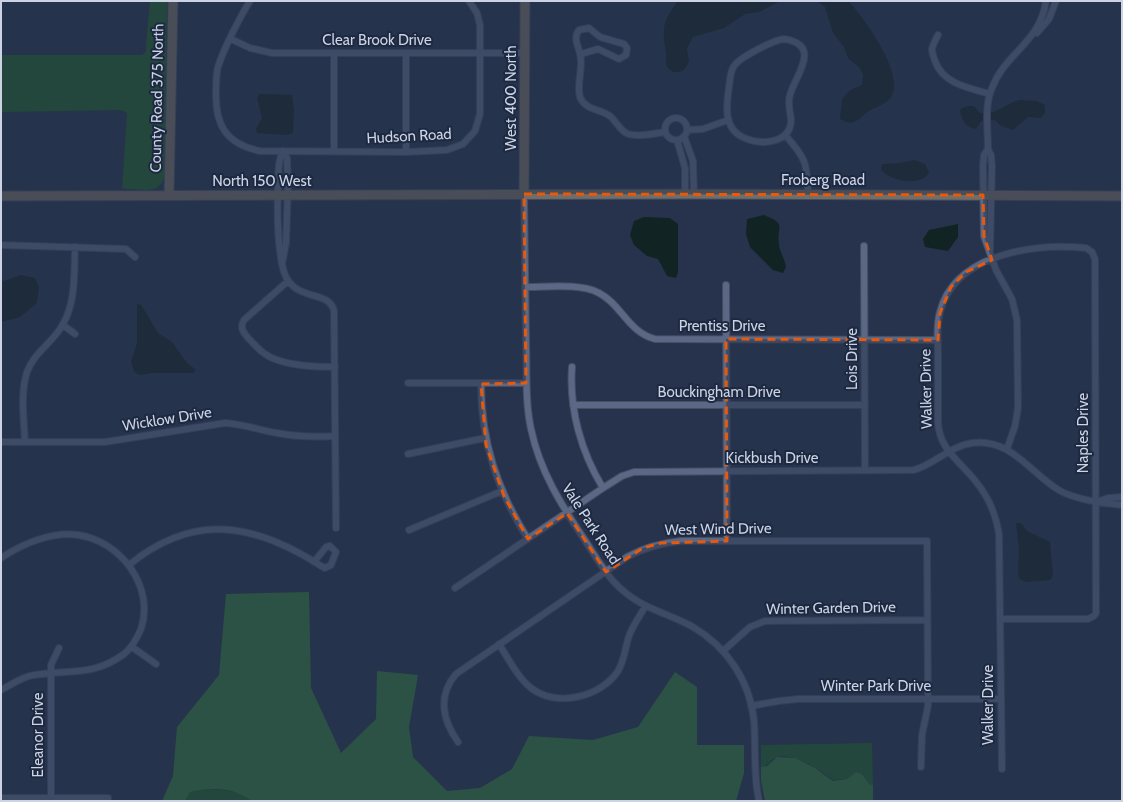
<svg xmlns="http://www.w3.org/2000/svg" width="1123" height="802" font-family="Cabin,sans-serif">
<rect width="100%" height="100%" fill="#27334c"/>
<path fill="#206129" d="M 150,1 L 167,1 L 164,178 C 158,195 142,189 127,189 L 122,188 L 127,115 L 126,112 L 120,110 L 1,112 L 1,55 L 142,55 L 146,52 L 146,47 Z
M 872,743 L 873,785 L 869,784 L 862,774 L 856,772 L 847,779 L 833,780 C 822,771 792,752 777,757 C 770,760 768,766 761,767 L 761,745 Z
M 202,789 C 220,790 237,789 251,801 L 185,801 L 190,792 Z"/>
<path fill="#32783a" d="M 309,592 L 311,688 L 341,753 L 376,719 L 377,671 L 418,675 L 409,727 L 413,757 L 447,791 L 480,788 L 512,769 L 529,736 L 593,740 L 638,727 L 675,672 L 697,687 L 697,745 L 744,745 L 744,773 L 736,801 L 251,801 C 235,787 210,787 190,792 L 185,801 L 162,801 L 173,776 L 177,727 L 219,675 L 226,594 Z
M 777,757 L 795,758 L 815,768 L 833,781 L 847,779 L 856,772 L 862,774 L 869,784 L 873,785 L 873,801 L 765,801 L 761,780 L 761,767 L 767,766 Z"/>
<path fill="#122324" d="M 678,1 L 780,1 L 759,12 L 745,14 L 724,28 L 693,37 L 687,48 C 687,53 689,57 689,60 C 687,71 676,77 668,68 C 664,63 667,58 666,53 C 662,28 662,22 678,1 Z
M 817,1 L 848,1 C 863,16 906,75 891,97 C 885,106 873,107 866,113 C 857,122 851,126 840,119 L 842,99 L 850,90 L 862,85 L 863,75 L 860,68 L 848,58 L 844,47 L 833,33 L 825,7 Z
M 260,94 L 292,95 L 294,110 L 293,133 L 286,135 L 257,133 L 256,129 L 262,118 L 257,98 Z
M 1020,100 L 1036,101 L 1045,105 L 1045,113 L 1041,118 L 1028,117 L 1013,130 L 1001,126 L 995,120 L 981,121 L 976,129 C 967,128 961,120 960,110 C 964,106 968,106 974,106 L 980,113 C 996,116 1005,103 1020,100 Z
M 914,160 L 925,164 L 929,173 C 920,187 890,181 881,170 L 882,164 L 900,163 Z
M 764,215 C 788,225 776,225 779,245 C 780,253 785,259 786,267 L 783,273 L 773,270 L 750,247 L 746,234 L 747,219 Z
M 644,217 L 670,218 L 678,224 L 678,272 L 676,278 L 667,276 L 658,259 L 647,256 L 634,245 L 630,235 L 634,221 Z
M 958,224 L 958,237 L 948,251 L 925,247 L 923,239 L 929,230 Z
M 21,275 L 35,278 L 39,287 L 37,303 L 20,317 L 1,322 L 1,282 Z
M 137,304 L 141,305 L 158,333 L 172,342 L 187,363 L 195,369 L 194,373 L 152,373 L 139,375 L 134,371 L 131,362 L 137,343 Z
M 1016,523 L 1021,523 L 1027,531 L 1050,542 L 1053,575 L 1050,580 L 1026,582 L 1020,579 L 1018,573 L 1019,549 Z"/>
<g fill="none" stroke-linecap="round" stroke-linejoin="round">
<g stroke="#444e63" stroke-width="8">
<path id="street" d="M 250,1 C 240,17 223,50 218,67 C 216,75 216,84 216,92 C 215,125 226,144 260,151 L 406,152 L 447,150 L 463,144 L 475,131 L 480,114 L 480,25 L 477,13 L 469,1
M 1037,33 L 1049,19 L 1056,1
M 938,35 C 936,39 933,44 932,49 C 932,53 934,58 935,61 C 943,84 969,88 990,94
M 231,39 L 250,48 L 272,53 L 525,53
M 784,39 C 823,45 795,76 790,95 C 787,104 791,113 791,122 C 789,143 762,145 747,139 C 723,131 726,107 729,87 C 730,80 730,72 734,66 C 740,57 774,40 784,39 Z
M 406,53 L 406,152
M 581,54 L 598,49 L 619,59 L 626,55 L 627,48 L 624,44 L 600,37 L 589,28 L 579,30 C 573,38 578,45 580,54 C 584,67 576,83 580,97 C 585,110 600,109 610,116 C 616,121 620,131 628,134 C 638,137 654,134 664,132
M665 129a11 11 0 1 1 22 0a11 11 0 1 1-22 0Z
M 687,130 L 703,129 L 728,120
M 785,135 C 806,158 807,163 808,194
M 684,136 L 693,161 L 694,194
M 677,140 L 685,168 L 685,194
M 988,149 L 991,155 L 992,166 L 990,250
M 334,150 L 334,53
M 283,151 L 287,158 L 288,185 L 286,243 L 282,264 C 277,238 277,213 278,187 C 279,174 277,163 283,151 Z
M 524,194 C 525,245 525,295 526,345 C 527,374 525,401 531,429 C 540,472 562,506 586,542 C 595,556 603,570 614,582 C 639,609 664,611 693,627 C 727,647 750,681 754,721 C 756,748 753,774 759,801
M 1,245 L 126,249 L 135,257
M 864,246 L 865,471
M 282,264 C 289,306 329,287 334,311 L 336,528
M 288,281 L 244,320 C 239,328 244,333 249,339 C 254,344 259,350 265,354 C 282,366 314,367 335,367
M 726,285 L 727,541
M 525,287 C 546,287 580,283 599,293 C 621,304 628,332 655,339 L 938,340
M 63,325 L 75,334
M 572,367 C 569,409 581,452 603,488
M 408,383 L 526,383
M 481,384 C 481,441 497,490 528,539
M 573,405 L 865,405
M 1,442 L 105,442 L 225,423 C 243,424 259,430 277,433 C 296,437 316,437 335,436
M 25,442 C 24,420 20,393 27,372 C 34,352 53,343 63,324 C 76,302 74,272 75,247
M 1007,449 L 1015,426 L 1018,408 L 1017,320 L 1012,299 L 996,270 L 984,236 L 983,165 L 984,155 L 988,149 C 988,129 984,106 992,88 C 1005,53 1040,43 1046,1
M 408,454 L 485,438
M 1100,501 L 1108,498 L 1122,497
M 409,530 L 502,491
M 1,558 C 22,544 52,531 78,535 C 121,541 155,587 141,629 C 137,638 132,648 124,654 C 93,677 69,669 34,675 C 23,676 11,685 1,690
M 129,565 C 194,512 254,523 321,566 L 325,568 L 331,565 L 336,552 L 330,546 L 326,547 L 314,562
M 455,588 L 603,488 L 622,476 L 634,472 L 914,470 C 935,464 950,446 972,443 C 1010,438 1029,471 1057,489 C 1072,499 1105,504 1122,505
M 1001,619 L 1088,619 L 1094,616 L 1096,613 L 1095,259 L 1092,252 L 1086,248 C 1036,243 955,253 940,312 C 936,325 938,339 938,351 C 938,375 938,398 938,422 C 939,450 961,462 977,483 C 989,498 996,515 999,534 L 1002,769
M 499,644 C 508,658 518,678 531,688 C 557,708 601,697 618,671 C 624,661 625,650 628,639 C 631,628 639,617 645,607
M 132,647 L 156,664
M 723,651 L 750,627 L 765,621 L 927,620
M 751,706 L 779,701 L 798,699 L 1001,699
M 458,742 C 443,721 437,696 456,674 L 627,557 C 645,547 661,543 681,541 L 927,541 L 928,706 L 922,735 L 921,767
M 1,798 L 108,798
M 51,798 L 51,665 L 59,648"/>
</g>
<g stroke="#444e63" stroke-width="11">
<path id="secondary" d="M 524,194 L 525,1
M 169,195 L 173,1
M 1,196 L 694,194 L 1122,196"/>
</g>
<use href="#street" stroke="#5b6885" stroke-width="6"/>
<use href="#secondary" stroke="#726d66" stroke-width="9"/>
</g>
<path d="M0 0H1123V802H0ZM 524,194 L 983,195 L 984,236 L 992,260 L 966,272 L 951,287 L 940,313 L 938,340 L 726,339 L 727,541 L 661,543 L 643,548 L 606,572 L 567,513 L 528,539 L 504,496 L 486,445 L 481,384 L 526,383 Z" fill="#27334c" fill-opacity=".55" fill-rule="evenodd"/>
<path fill="none" stroke="#e8590c" stroke-width="3" stroke-dasharray="8 5" stroke-linejoin="round" d="M 524,194 L 983,195 L 984,236 L 992,260 L 966,272 L 951,287 L 940,313 L 938,340 L 726,339 L 727,541 L 661,543 L 643,548 L 606,572 L 567,513 L 528,539 L 504,496 L 486,445 L 481,384 L 526,383 Z"/>
<g text-anchor="middle" stroke-width="4" stroke-linejoin="round" paint-order="stroke">
<g font-size="15" fill="#cbd3e4" stroke="#1d2941">
<text x="377" y="45">Clear Brook Drive</text>
<text transform="translate(157 98) rotate(-89)" y="5">County Road 375 North</text>
<text transform="translate(511 98) rotate(-90)" y="5">West 400 North</text>
<text transform="translate(409 136) rotate(-3)" y="5">Hudson Road</text>
<text x="823" y="185">Froberg Road</text>
<text x="262" y="186">North 150 West</text>
<text x="722" y="331">Prentiss Drive</text>
<text transform="translate(852 359) rotate(-90)" y="5">Lois Drive</text>
<text transform="translate(926 389) rotate(-91)" y="5">Walker Drive</text>
<text x="719" y="397">Bouckingham Drive</text>
<text transform="translate(167 419) rotate(-9)" y="5">Wicklow Drive</text>
<text transform="translate(1083 433) rotate(-90)" y="5">Naples Drive</text>
<text x="772" y="463">Kickbush Drive</text>
<text transform="translate(591 524) rotate(57)" y="5">Vale Park Road</text>
<text transform="translate(718 529) rotate(-1)" y="5">West Wind Drive</text>
<text transform="translate(831 608) rotate(-1)" y="5">Winter Garden Drive</text>
<text x="876" y="691">Winter Park Drive</text>
<text transform="translate(988 705) rotate(-90)" y="5">Walker Drive</text>
<text transform="translate(38 735) rotate(-90)" y="5">Eleanor Drive</text>
</g>
</g>
<rect width="1123" height="802" fill="none" stroke="#cbd3e4" stroke-width="4"/>
</svg>
